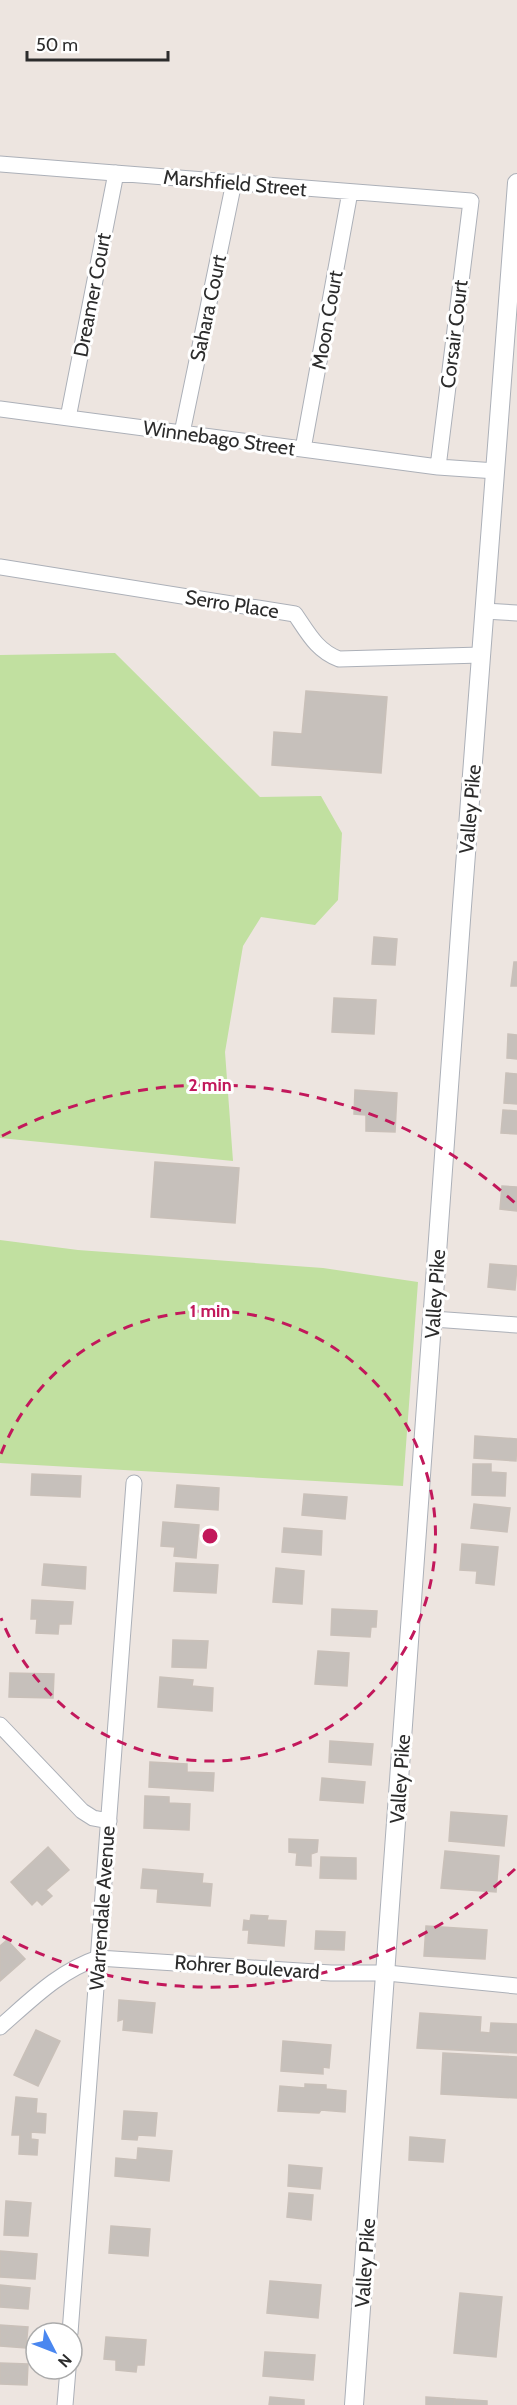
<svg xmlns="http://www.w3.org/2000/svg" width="517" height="2405" font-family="Cabin,sans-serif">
<rect width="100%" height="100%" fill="#ede5e0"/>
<path fill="#c1e0a0" d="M 115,653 L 260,797 L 321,796 L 342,833 L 338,900 L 315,925 L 261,917 L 243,946 L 225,1052 L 233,1161 L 0,1138 L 0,655 Z
M 0,1240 L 78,1250 L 323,1268 L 418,1282 L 403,1486 L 0,1463 Z"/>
<path fill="#c6c0bb" stroke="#c9c0b9" stroke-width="1.5" d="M 306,691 L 387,697 L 381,773 L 272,765 L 274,732 L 302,734 Z
M 374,937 L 397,939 L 395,965 L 372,964 Z
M 514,962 L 517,962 L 517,986 L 511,986 Z
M 334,998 L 376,1000 L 374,1034 L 332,1032 Z
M 508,1034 L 517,1035 L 517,1059 L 507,1058 Z
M 506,1073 L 517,1074 L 517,1104 L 504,1103 Z
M 355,1090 L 397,1093 L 395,1132 L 366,1131 L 366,1115 L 354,1114 Z
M 503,1110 L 517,1111 L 517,1134 L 501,1133 Z
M 155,1162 L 239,1168 L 235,1223 L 151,1217 Z
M 502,1186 L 517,1187 L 517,1211 L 500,1209 Z
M 490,1264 L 517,1266 L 515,1290 L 488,1287 Z
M 475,1436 L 517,1439 L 516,1461 L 474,1458 Z
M 473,1464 L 491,1464 L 491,1472 L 506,1473 L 505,1496 L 472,1495 Z
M 32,1474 L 81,1476 L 80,1497 L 31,1495 Z
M 177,1485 L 219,1488 L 218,1510 L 175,1507 Z
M 304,1494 L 347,1497 L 345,1519 L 302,1515 Z
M 474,1504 L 510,1508 L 507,1532 L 471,1528 Z
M 163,1522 L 199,1525 L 196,1558 L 174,1556 L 175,1547 L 161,1546 Z
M 284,1528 L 322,1531 L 321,1555 L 282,1552 Z
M 462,1544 L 498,1547 L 494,1585 L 476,1583 L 477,1571 L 460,1570 Z
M 176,1563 L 218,1565 L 216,1593 L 174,1591 Z
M 44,1564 L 86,1567 L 85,1589 L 42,1585 Z
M 276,1568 L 304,1571 L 302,1604 L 273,1602 Z
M 32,1600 L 73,1602 L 71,1624 L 59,1624 L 58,1634 L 36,1633 L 37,1619 L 31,1619 Z
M 332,1609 L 377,1611 L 376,1627 L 371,1627 L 370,1637 L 331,1635 Z
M 173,1640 L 208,1641 L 206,1668 L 172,1667 Z
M 318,1651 L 349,1653 L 347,1686 L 315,1684 Z
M 10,1673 L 54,1674 L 53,1698 L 9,1697 Z
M 160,1677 L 193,1680 L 192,1686 L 213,1688 L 212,1711 L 158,1707 Z
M 330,1741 L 373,1744 L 371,1765 L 329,1762 Z
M 150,1762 L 187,1764 L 187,1772 L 214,1773 L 213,1791 L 149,1787 Z
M 322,1778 L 365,1782 L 363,1803 L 320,1800 Z
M 145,1796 L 169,1797 L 169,1803 L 190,1804 L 189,1830 L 144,1828 Z
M 451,1812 L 507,1816 L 504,1846 L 449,1841 Z
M 289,1839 L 318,1840 L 317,1852 L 311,1854 L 311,1866 L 296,1865 L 297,1853 L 289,1852 Z
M 48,1847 L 69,1870 L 46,1890 L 52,1896 L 42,1905 L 37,1900 L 32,1905 L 11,1882 Z
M 445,1851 L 499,1856 L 496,1892 L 441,1888 Z
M 321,1857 L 356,1858 L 356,1879 L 320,1878 Z
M 143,1869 L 203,1874 L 202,1883 L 212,1884 L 210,1906 L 157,1902 L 158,1889 L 141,1888 Z
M 251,1915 L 268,1916 L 267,1920 L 286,1921 L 284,1946 L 248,1943 L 249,1930 L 243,1930 L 244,1920 L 250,1921 Z
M 426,1926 L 487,1930 L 485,1959 L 424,1956 Z
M 316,1931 L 345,1932 L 344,1950 L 315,1949 Z
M 7,1940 L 25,1959 L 0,1981 L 0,1946 Z
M 119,2000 L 155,2003 L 152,2033 L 123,2030 L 124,2019 L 118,2021 Z
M 420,2013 L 481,2017 L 480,2032 L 490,2033 L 491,2023 L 517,2024 L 517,2053 L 417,2048 Z
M 36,2030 L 60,2041 L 38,2086 L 14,2075 Z
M 283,2041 L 331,2045 L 329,2068 L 323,2067 L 323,2074 L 281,2071 Z
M 443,2053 L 517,2057 L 517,2098 L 441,2094 Z
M 305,2084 L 326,2085 L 326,2089 L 346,2091 L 345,2112 L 321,2110 L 319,2113 L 278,2111 L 280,2086 L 305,2088 Z
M 16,2097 L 37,2099 L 36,2113 L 46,2114 L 45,2133 L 31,2132 L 31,2139 L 38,2140 L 37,2155 L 19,2154 L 20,2135 L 12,2135 Z
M 124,2111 L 157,2113 L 155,2136 L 138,2135 L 137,2140 L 122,2139 Z
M 410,2137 L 445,2140 L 443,2162 L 409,2160 Z
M 138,2148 L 172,2151 L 169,2181 L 115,2176 L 116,2158 L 137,2160 Z
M 289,2165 L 322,2168 L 320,2189 L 288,2186 Z
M 289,2193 L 313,2195 L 311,2220 L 287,2217 Z
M 6,2201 L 31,2203 L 28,2236 L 4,2235 Z
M 111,2226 L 150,2229 L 148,2256 L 109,2253 Z
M 0,2251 L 37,2254 L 35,2279 L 0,2277 Z
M 270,2281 L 321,2285 L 318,2318 L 267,2313 Z
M 0,2285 L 30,2288 L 28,2309 L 0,2307 Z
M 460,2293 L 502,2297 L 496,2357 L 454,2353 Z
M 0,2325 L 28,2327 L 26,2348 L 0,2346 Z
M 106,2337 L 146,2340 L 144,2365 L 137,2365 L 136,2372 L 116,2370 L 116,2360 L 104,2359 Z
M 265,2352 L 315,2355 L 313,2380 L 263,2376 Z
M 0,2363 L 28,2364 L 27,2385 L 0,2384 Z
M 270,2397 L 304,2400 L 304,2405 L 269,2405 Z
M 426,2397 L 455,2399 L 454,2405 L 426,2405 Z
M 455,2399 L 487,2401 L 487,2405 L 454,2405 Z"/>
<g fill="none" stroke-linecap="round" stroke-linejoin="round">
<g stroke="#acb0b8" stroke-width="17">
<path id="minor" d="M 0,164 L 471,201 L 438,467
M 0,409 L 438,467 L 496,471
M 68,418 L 116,173
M 182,433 L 234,182
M 303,449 L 350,192
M 0,567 L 295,614 C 308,633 317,651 339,659 L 481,655
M 484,611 L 517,613
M 433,1319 L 517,1325
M 0,1725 L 82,1811 L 93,1818 L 109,1821
M 0,2027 C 31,2000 59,1971 98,1958 L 331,1973 L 387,1973 L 517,1986
M 70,2333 L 134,1483
M 65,2405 L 68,2369"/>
</g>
<g stroke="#acb0b8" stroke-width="20">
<path id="tertiary" d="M 354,2405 L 462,906 L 517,183"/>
</g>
<use href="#minor" stroke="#fff" stroke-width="15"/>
<use href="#tertiary" stroke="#fff" stroke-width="18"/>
</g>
<g fill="none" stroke="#c2185b" stroke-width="3" stroke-dasharray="10 8">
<path d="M1 1454A225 225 0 1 1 1 1618"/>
<path d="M515 1869A451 451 0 0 1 2 1936M2 1136A451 451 0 0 1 515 1203"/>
</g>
<g text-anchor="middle" stroke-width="6" stroke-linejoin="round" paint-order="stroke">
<g font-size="20" fill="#2c2c2c" stroke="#fff">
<text transform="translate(235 183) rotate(5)" y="7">Marshfield Street</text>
<text transform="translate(92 295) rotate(-79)" y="7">Dreamer Court</text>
<text transform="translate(208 308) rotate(-78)" y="7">Sahara Court</text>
<text transform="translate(327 320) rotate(-80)" y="7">Moon Court</text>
<text transform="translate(454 334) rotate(-83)" y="7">Corsair Court</text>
<text transform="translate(219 438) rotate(8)" y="7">Winnebago Street</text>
<text transform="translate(232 604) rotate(9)" y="7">Serro Place</text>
<text transform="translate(470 809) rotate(-85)" y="7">Valley Pike</text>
<text transform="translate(435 1294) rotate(-86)" y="7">Valley Pike</text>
<text transform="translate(400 1779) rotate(-86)" y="7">Valley Pike</text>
<text transform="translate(102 1908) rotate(-86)" y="7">Warrendale Avenue</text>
<text transform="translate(247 1967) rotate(4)" y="7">Rohrer Boulevard</text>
<text transform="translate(365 2263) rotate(-86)" y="7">Valley Pike</text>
</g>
</g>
<circle cx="210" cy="1536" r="9" fill="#c2185b" stroke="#fff" stroke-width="3"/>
<g font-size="18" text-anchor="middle" font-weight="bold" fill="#c2185b" stroke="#fff" stroke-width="6" stroke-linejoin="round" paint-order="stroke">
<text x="210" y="1091">2 min</text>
<text x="210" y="1317">1 min</text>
</g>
<g transform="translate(54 2351) rotate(132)"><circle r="28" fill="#ffffff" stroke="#ababab" stroke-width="1.5"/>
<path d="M0-4.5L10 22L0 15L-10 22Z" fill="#4a87f0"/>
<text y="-9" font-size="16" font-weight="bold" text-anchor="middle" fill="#2c2c2c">N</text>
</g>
<path d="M27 51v9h141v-9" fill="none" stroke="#2c2c2c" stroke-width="3"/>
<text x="36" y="51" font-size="18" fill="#2c2c2c" stroke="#ffffff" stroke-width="4.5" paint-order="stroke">50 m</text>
</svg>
